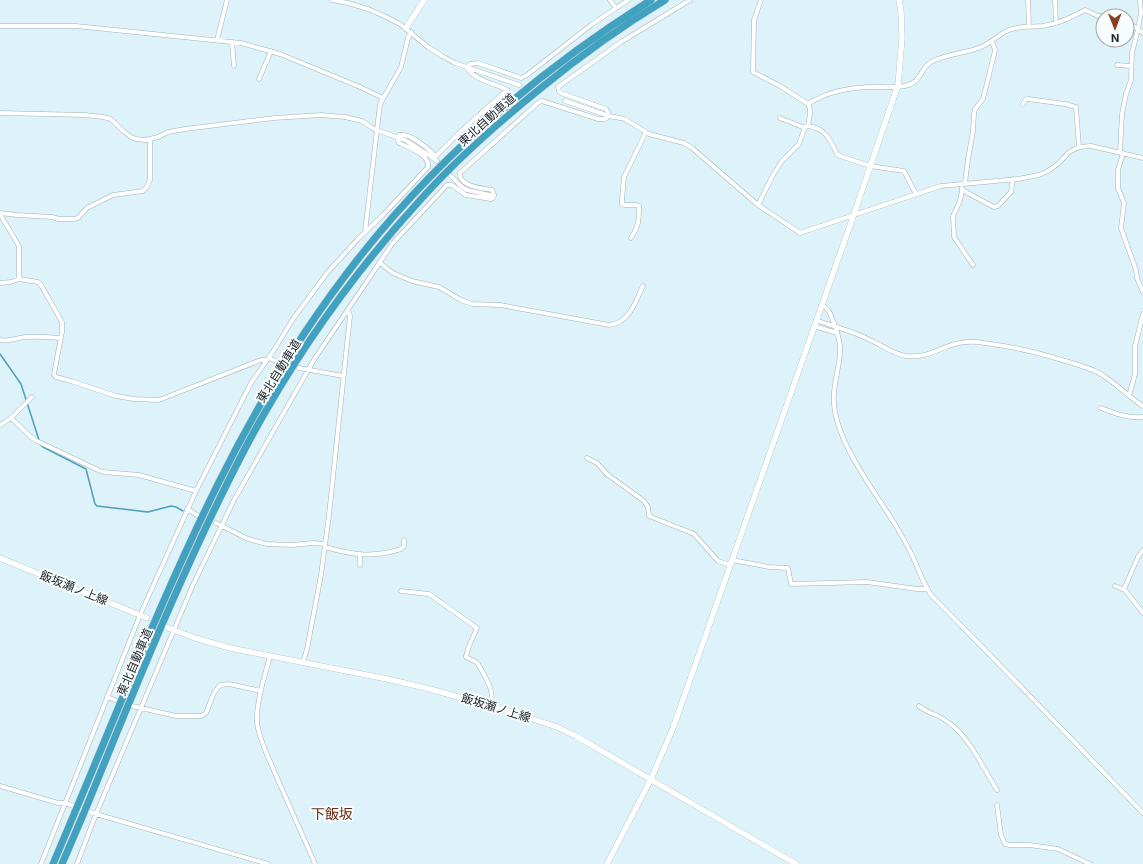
<svg xmlns="http://www.w3.org/2000/svg" width="1143" height="864" font-family="Inter,'Noto Sans JP',sans-serif">
<rect width="100%" height="100%" fill="#def2f9"/>
<g fill="none" stroke-linecap="round" stroke-linejoin="round">
<path stroke="#4ca0ba" stroke-width="1.5" d="M 0,354 L 21,384 L 39,440
M 40,444 L 43,447 L 86,469 L 95,504 L 97,506 L 148,512 L 171,506 L 176,507 L 183,511"/>
<path stroke="#b8c9cf" stroke-width="4" stroke-dasharray="4 2" stroke-linecap="butt" d="M 437,161 L 451,176"/>
<g stroke="#a0b2b9" stroke-width="5">
<path id="street" d="M 332,0 L 348,3 L 368,9 L 382,15 L 400,24 L 428,47 L 442,56 L 455,63 L 519,85
M 610,0 L 616,8
M 761,0 L 754,20 L 753,72 L 780,86 L 808,104 C 812,110 809,119 808,126
M 1028,0 L 1029,27
M 1055,0 L 1056,23
M 1127,19 L 1132,25 L 1143,33
M 0,26 L 76,26 L 241,43 L 280,54 L 360,87 L 383,98
M 217,40 L 227,0
M 232,42 L 234,66
M 1117,65 L 1131,66
M 259,79 L 271,51
M 565,101 L 609,116 L 625,119 L 649,134 L 684,143 L 692,148 L 758,205 L 800,233 L 941,186 L 1018,179 L 1039,175 L 1048,171 L 1059,163 L 1069,152 L 1079,147 L 1091,146 L 1143,158
M 808,104 C 828,91 851,87 875,87 C 884,87 895,88 905,86 C 922,82 919,70 931,62 C 947,53 965,54 981,47 C 991,43 999,34 1009,30 C 1019,26 1031,27 1042,26 C 1058,24 1071,18 1085,10 L 1098,16 L 1123,15 L 1124,16
M 1023,104 L 1025,100 L 1028,99 L 1065,104 L 1076,107 L 1079,147
M 0,113 L 85,115 L 103,117 L 111,119 L 123,131 L 131,137 L 136,139 L 145,140 L 158,137 L 168,132 L 185,129 L 274,118 L 321,115 L 345,117 L 362,121 L 371,127 L 376,130 L 405,140 L 424,152 L 437,161
M 780,118 L 805,128
M 1120,152 L 1122,114 L 1126,94 L 1131,80 L 1132,53 L 1138,29 L 1141,13 L 1140,0
M 1123,153 L 1118,170 L 1118,188 L 1124,203 L 1121,228 L 1136,270 L 1137,278 L 1143,292
M 451,176 L 461,186 L 467,190 L 494,196
M 965,183 L 968,159 L 973,131 L 974,114 L 975,109 L 983,99 L 994,55 L 995,50 L 992,41
M 962,188 L 962,190 L 994,207 L 998,206 L 1011,192 L 1013,179
M 962,190 L 960,201 L 953,216 L 954,237 L 973,265
M 758,205 L 773,175 L 782,161 L 799,144 L 805,127 L 808,126 C 826,128 830,140 837,154 L 840,156 L 870,166 L 904,171 L 916,194
M 0,213 L 17,215 L 52,217 L 59,219 L 74,219 L 78,218 L 87,208 L 113,195 L 143,191 L 146,188 L 150,180 L 150,139
M 0,214 L 19,246 L 19,279
M 365,232 L 380,104 L 401,67 L 408,38 L 411,32
M 631,238 C 639,225 639,221 639,206 L 637,205 L 625,205 L 622,204 L 622,199 L 624,177 L 646,132
M 380,263 L 393,273 L 412,281 L 439,287 L 461,300 L 472,304 L 500,305 L 609,325 C 630,323 635,302 643,286
M 0,283 L 11,282 L 19,279 L 38,282 L 41,285 L 62,322 L 62,332 L 54,374 L 56,377 L 71,381 L 116,396 L 134,399 L 159,400 L 261,360 L 267,360
M 821,305 C 829,308 830,313 833,321 C 837,331 841,343 840,353 C 839,367 835,379 834,393 C 830,438 877,493 899,531 C 906,543 913,556 918,569 C 922,578 926,588 932,596 L 996,661 L 1143,813
M 816,320 C 834,327 853,331 870,340 C 882,345 893,354 906,356 C 932,359 943,343 967,342 C 975,341 983,343 991,344 C 1015,347 1039,353 1062,360 C 1075,364 1088,367 1099,373 C 1115,382 1127,396 1143,406
M 814,326 L 837,333
M 0,340 C 9,342 16,338 25,337 C 37,336 49,337 60,338
M 269,358 L 278,362
M 299,368 L 343,376
M 1129,396 L 1135,374 L 1135,346 L 1143,314
M 1101,408 C 1117,414 1126,418 1143,417
M 11,418 L 31,437 L 37,441 L 98,470 L 103,472 L 139,475 L 196,491
M 0,425 L 11,418 L 32,397
M 587,458 L 597,463 L 608,475 L 644,501 L 648,507 L 649,516 L 694,534 L 718,561 L 730,565
M 187,509 L 197,515
M 216,523 L 248,539 L 267,544 L 292,545 L 313,543 L 325,544
M 325,547 C 353,555 373,558 401,549 L 404,546 L 404,540
M 360,555 L 360,565
M 732,560 L 769,567 L 788,568 L 791,584 L 867,582 L 917,589 L 927,589
M 1115,586 L 1125,590 L 1143,613
M 1124,589 L 1138,557 L 1143,550
M 401,591 L 429,594 L 477,628 L 469,646 L 466,656 L 466,657 L 476,662 L 478,664 C 485,677 496,691 490,706
M 270,656 C 265,675 256,702 257,722 C 258,734 267,755 272,766 C 286,799 301,831 315,864
M 303,662 L 307,649 L 321,575 L 329,515 L 350,316 L 348,310
M 107,697 L 115,700
M 132,706 L 176,716 L 201,716 L 206,713 L 214,693 L 220,685 L 229,684 L 261,691
M 919,706 C 925,711 931,713 938,716 C 943,718 949,723 953,726 C 972,742 984,770 997,790
M 0,786 L 58,803 L 65,803 L 96,814 L 268,864
M 997,805 L 1001,835 L 1005,844 L 1010,845 L 1029,845 L 1058,849 L 1090,864
M 41,864 L 140,615 L 196,491 L 251,383 L 274,350 L 293,319 L 327,273 L 357,240 L 384,214 L 428,167 C 430,155 408,147 399,143 L 398,140 L 399,135 C 410,132 428,149 436,156 L 461,131 L 507,90 C 496,84 471,79 467,67 L 470,64 L 478,63 L 521,78 L 527,75 L 591,25 L 628,0
M 77,864 L 96,814 L 174,630 L 192,587 L 234,500 L 315,358 L 370,277 L 392,244 L 447,185 L 452,185 L 466,195 L 491,199 L 493,198 L 494,195 L 492,190 C 482,188 459,187 460,173 L 539,102 L 542,101 L 598,119 L 604,119 L 607,118 L 608,112 L 606,109 L 561,93 L 559,91 L 558,87 L 621,42 L 690,0"/>
</g>
<g stroke="#a0b2b9" stroke-width="6">
<path id="secondary" d="M 406,28 L 424,0
M 0,558 L 147,618
M 166,627 L 195,638 L 230,648 L 387,679 L 426,688 L 505,710 L 557,727 L 576,736 L 796,864
M 607,864 L 651,779 L 673,728 L 854,214 L 898,85 L 902,38 L 901,11 L 899,0"/>
</g>
<g stroke="#d2d3d4" stroke-width="8">
<path id="highway" d="M 80,800 C 124,695 166,589 217,486 C 256,407 303,329 358,259 C 439,156 540,70 651,0
M 88,803 C 138,681 187,558 249,441 C 296,354 355,271 422,198 C 458,158 499,122 541,88 C 580,56 622,26 665,0
M 53,864 L 75,812
M 62,864 L 83,815"/>
</g>
<use href="#street" stroke="#fff" stroke-width="4"/>
<use href="#secondary" stroke="#fff" stroke-width="5.5"/>
<use href="#highway" stroke="#40a2c0" stroke-width="7"/>
<g stroke="#d2d3d4" stroke-width="8" stroke-linecap="butt">
<path id="highway-bridge" d="M 75,812 L 80,800
M 83,815 L 88,803"/>
</g>
<use href="#highway-bridge" stroke="#40a2c0" stroke-width="7"/>
</g>
<g text-anchor="middle" stroke-width="4" stroke-linejoin="round" paint-order="stroke">
<g font-size="12" fill="#1e2528" stroke="#f8fcfd">
<text transform="translate(487 120) rotate(-42)" y="4">東北自動車道</text>
<text transform="translate(279 371) rotate(-58)" y="4">東北自動車道</text>
<text transform="translate(74 588) rotate(22)" y="4">飯坂瀬ノ上線</text>
<text transform="translate(135 662) rotate(-67)" y="4">東北自動車道</text>
<text transform="translate(496 708) rotate(17)" y="4">飯坂瀬ノ上線</text>
</g>
<g font-size="14" fill="#6b2b0f" stroke="#f8fcfd">
<text x="332" y="819">下飯坂</text>
</g>
</g>
<g transform="translate(1115 28) rotate(179)"><circle r="19" fill="#f8fcfd" stroke="#a1a6a8"/>
<path d="M0-3L7 15L0 10L-7 15Z" fill="#873f21"/>
<text y="-6" font-size="11" font-weight="bold" text-anchor="middle" fill="#1e2528">N</text>
</g>
</svg>
